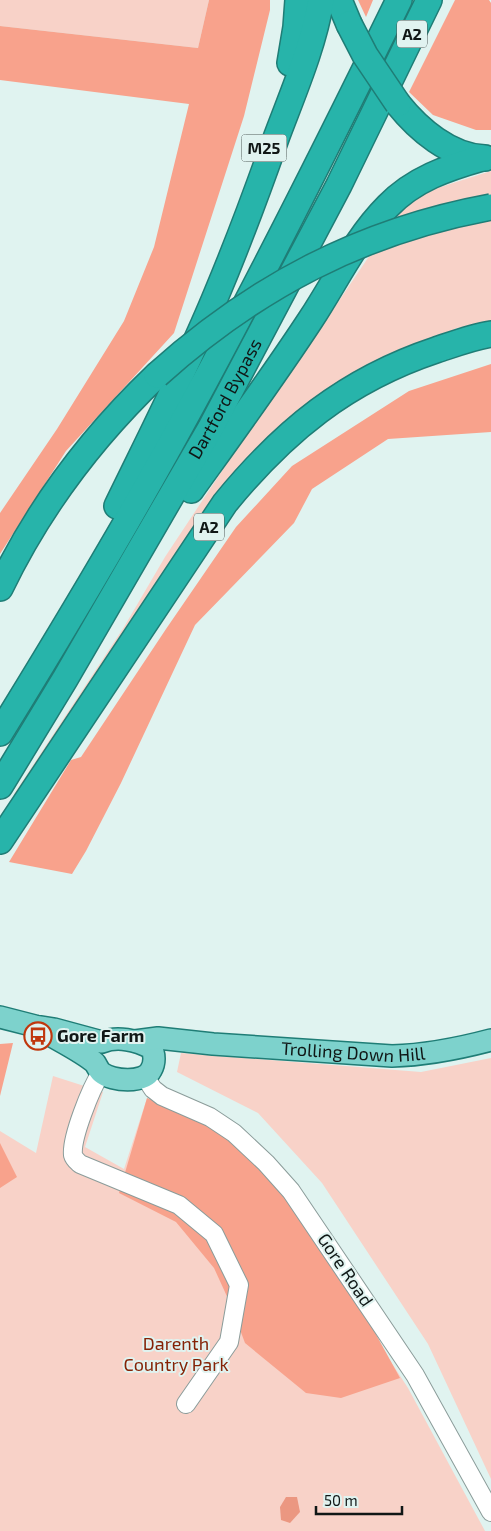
<svg xmlns="http://www.w3.org/2000/svg" width="491" height="1531" font-family="'Exo 2',sans-serif">
<rect width="100%" height="100%" fill="#e0f3f0"/>
<path fill="#f8d2c8" d="M 0,0 L 209,0 L 198,48 L 0,26 Z
M 491,171 L 491,323 L 457,328 L 316,396 L 243,469 L 18,797 L 14,794 L 124,627 L 165,557 L 245,436 L 307,348 L 397,215 L 425,192 Z
M 181,1053 L 421,1072 L 491,1058 L 491,1479 L 428,1344 L 322,1183 L 258,1113 L 177,1072 Z
M 53,1076 L 103,1092 L 85,1147 L 124,1169 L 147,1098 L 204,1123 L 281,1193 L 408,1388 L 485,1531 L 0,1531 L 0,1131 L 36,1153 Z"/>
<path fill="#f8a28c" d="M 209,0 L 270,0 L 270,10 L 244,116 L 174,333 L 66,451 L 0,554 L 0,513 L 57,429 L 124,321 L 154,247 L 189,104 L 0,80 L 0,26 L 198,48 Z
M 358,0 L 373,0 L 366,17 Z
M 455,0 L 489,0 L 491,3 L 491,130 L 476,130 L 433,115 L 409,92 Z
M 491,364 L 491,432 L 388,439 L 312,489 L 294,523 L 195,625 L 121,783 L 86,851 L 72,874 L 9,862 L 71,760 L 81,757 L 166,629 L 236,527 L 292,466 L 409,391 Z
M 13,1043 L 0,1096 L 0,1044 Z
M 147,1098 L 204,1123 L 249,1153 L 314,1231 L 356,1298 L 400,1378 L 341,1398 L 306,1393 L 245,1343 L 230,1303 L 214,1268 L 176,1222 L 119,1193 Z
M 0,1143 L 17,1177 L 0,1188 Z"/>
<path fill="#eb9781" d="M 286,1497 L 297,1497 L 300,1512 L 290,1523 L 281,1520 L 280,1507 Z"/>
<g fill="none" stroke-linecap="round" stroke-linejoin="round">
<g stroke="#8b9c9a" stroke-width="20">
<path id="minor" d="M 101,1073 C 91,1088 71,1138 73,1155 C 74,1159 77,1161 80,1164 L 179,1205 L 214,1234 L 239,1285 L 229,1342 L 186,1404
M 145,1077 L 153,1089 L 162,1096 L 210,1117 L 234,1133 L 266,1163 L 291,1191 L 415,1375 L 491,1512"/>
</g>
<g stroke="#1f7d76" stroke-width="24">
<g id="major">
<path d="M 0,1017 L 35,1026 L 54,1029 L 102,1042 C 117,1036 137,1040 151,1048 C 155,1054 155,1063 151,1070 C 144,1084 112,1081 102,1073 C 99,1071 97,1066 95,1063 C 80,1050 53,1038 35,1026"/>
<path id="s1" d="M 135,1041 L 158,1038 L 213,1044 L 392,1056 C 427,1055 457,1049 491,1040"/>
</g>
</g>
<g stroke="#1f7d76" stroke-width="28">
<g id="highway">
<path d="M 339,0 L 349,24"/>
<path d="M 290,63 L 296,27 L 298,0"/>
<path d="M 398,104 C 418,129 450,157 485,158"/>
<path d="M 191,490 C 232,433 273,377 311,319 C 336,281 356,238 388,206 C 414,179 447,168 482,158"/>
<path d="M 117,506 C 151,436 187,366 217,293 C 238,243 257,192 275,141 C 292,95 313,48 321,0"/>
<path d="M 0,588 C 38,509 93,436 157,375"/>
<path d="M 0,733 C 66,626 131,518 191,407 C 264,273 332,137 399,0"/>
<path id="s2" d="M 0,786 L 65,679 L 210,429 L 339,185 L 429,0"/>
<path d="M 0,841 L 225,503 C 284,431 346,380 436,350 C 454,344 472,337 491,334"/>
</g>
</g>
<use href="#minor" stroke="#fff" stroke-width="18"/>
<use href="#major" stroke="#7dd2cc" stroke-width="21"/>
<use href="#highway" stroke="#27b4aa" stroke-width="25"/>
<g stroke="#1f7d76" stroke-width="28" stroke-linecap="butt">
<path id="highway-bridge" d="M 349,24 L 365,55 L 398,104
M 157,375 C 255,287 361,231 491,207"/>
</g>
<use href="#highway-bridge" stroke="#27b4aa" stroke-width="25"/>
</g>
<defs>
<g id="bus-ring" transform="scale(1.4375)"><circle r="9.5" fill="#e0f3f0" stroke="#c0370d" stroke-width="1.5"/><path d="M-5-6H5V4H4V6H2V4H-2V6H-4V4H-5ZM-3.5-4V0h7V-4ZM-3.5 1.2v1.5H-2V1.2ZM2 1.2v1.5H3.5V1.2Z" fill="#c0370d"/></g>
</defs>
<g fill-rule="evenodd">
<use href="#bus-ring" x="38" y="1036"/>
</g>
<g text-anchor="middle" stroke-width="4" stroke-linejoin="round" paint-order="stroke">
<g fill="#e0f3f0" stroke="#4e5957" stroke-width="1">
<rect x="397" y="20.5" width="30" height="27" rx="4"/>
<rect x="241.5" y="134.5" width="45" height="27" rx="4"/>
<rect x="194" y="513.5" width="30" height="27" rx="4"/>
</g>
<g font-size="16" font-weight="bold" fill="#101716">
<text x="412" y="40">A2</text>
<text x="264" y="154">M25</text>
<text x="209" y="533">A2</text>
</g>
<g font-size="18" fill="#101716" stroke="#e0f3f0">
<text dy="6" stroke="none"><textPath href="#s2" startOffset="448">Dartford Bypass</textPath></text>
<text dy="6" stroke="none"><textPath href="#s1" startOffset="219">Trolling Down Hill</textPath></text>
<text transform="translate(345 1270) rotate(56)" y="6">Gore Road</text>
</g>
<g font-size="18" font-weight="bold" fill="#101716" stroke="#e0f3f0" text-anchor="start">
<text x="57" y="1042">Gore Farm</text>
</g>
<g font-size="18" fill="#852306" stroke="#e0f3f0">
<text x="176" y="1350">Darenth<tspan x="176" dy="21">Country Park</tspan></text>
</g>
</g>
<path d="M316 1506v8h86v-8" fill="none" stroke="#101716" stroke-width="2.5"/>
<text x="324" y="1506" font-size="15" fill="#101716" stroke="#e0f3f0" stroke-width="4" paint-order="stroke">50 m</text>
</svg>
